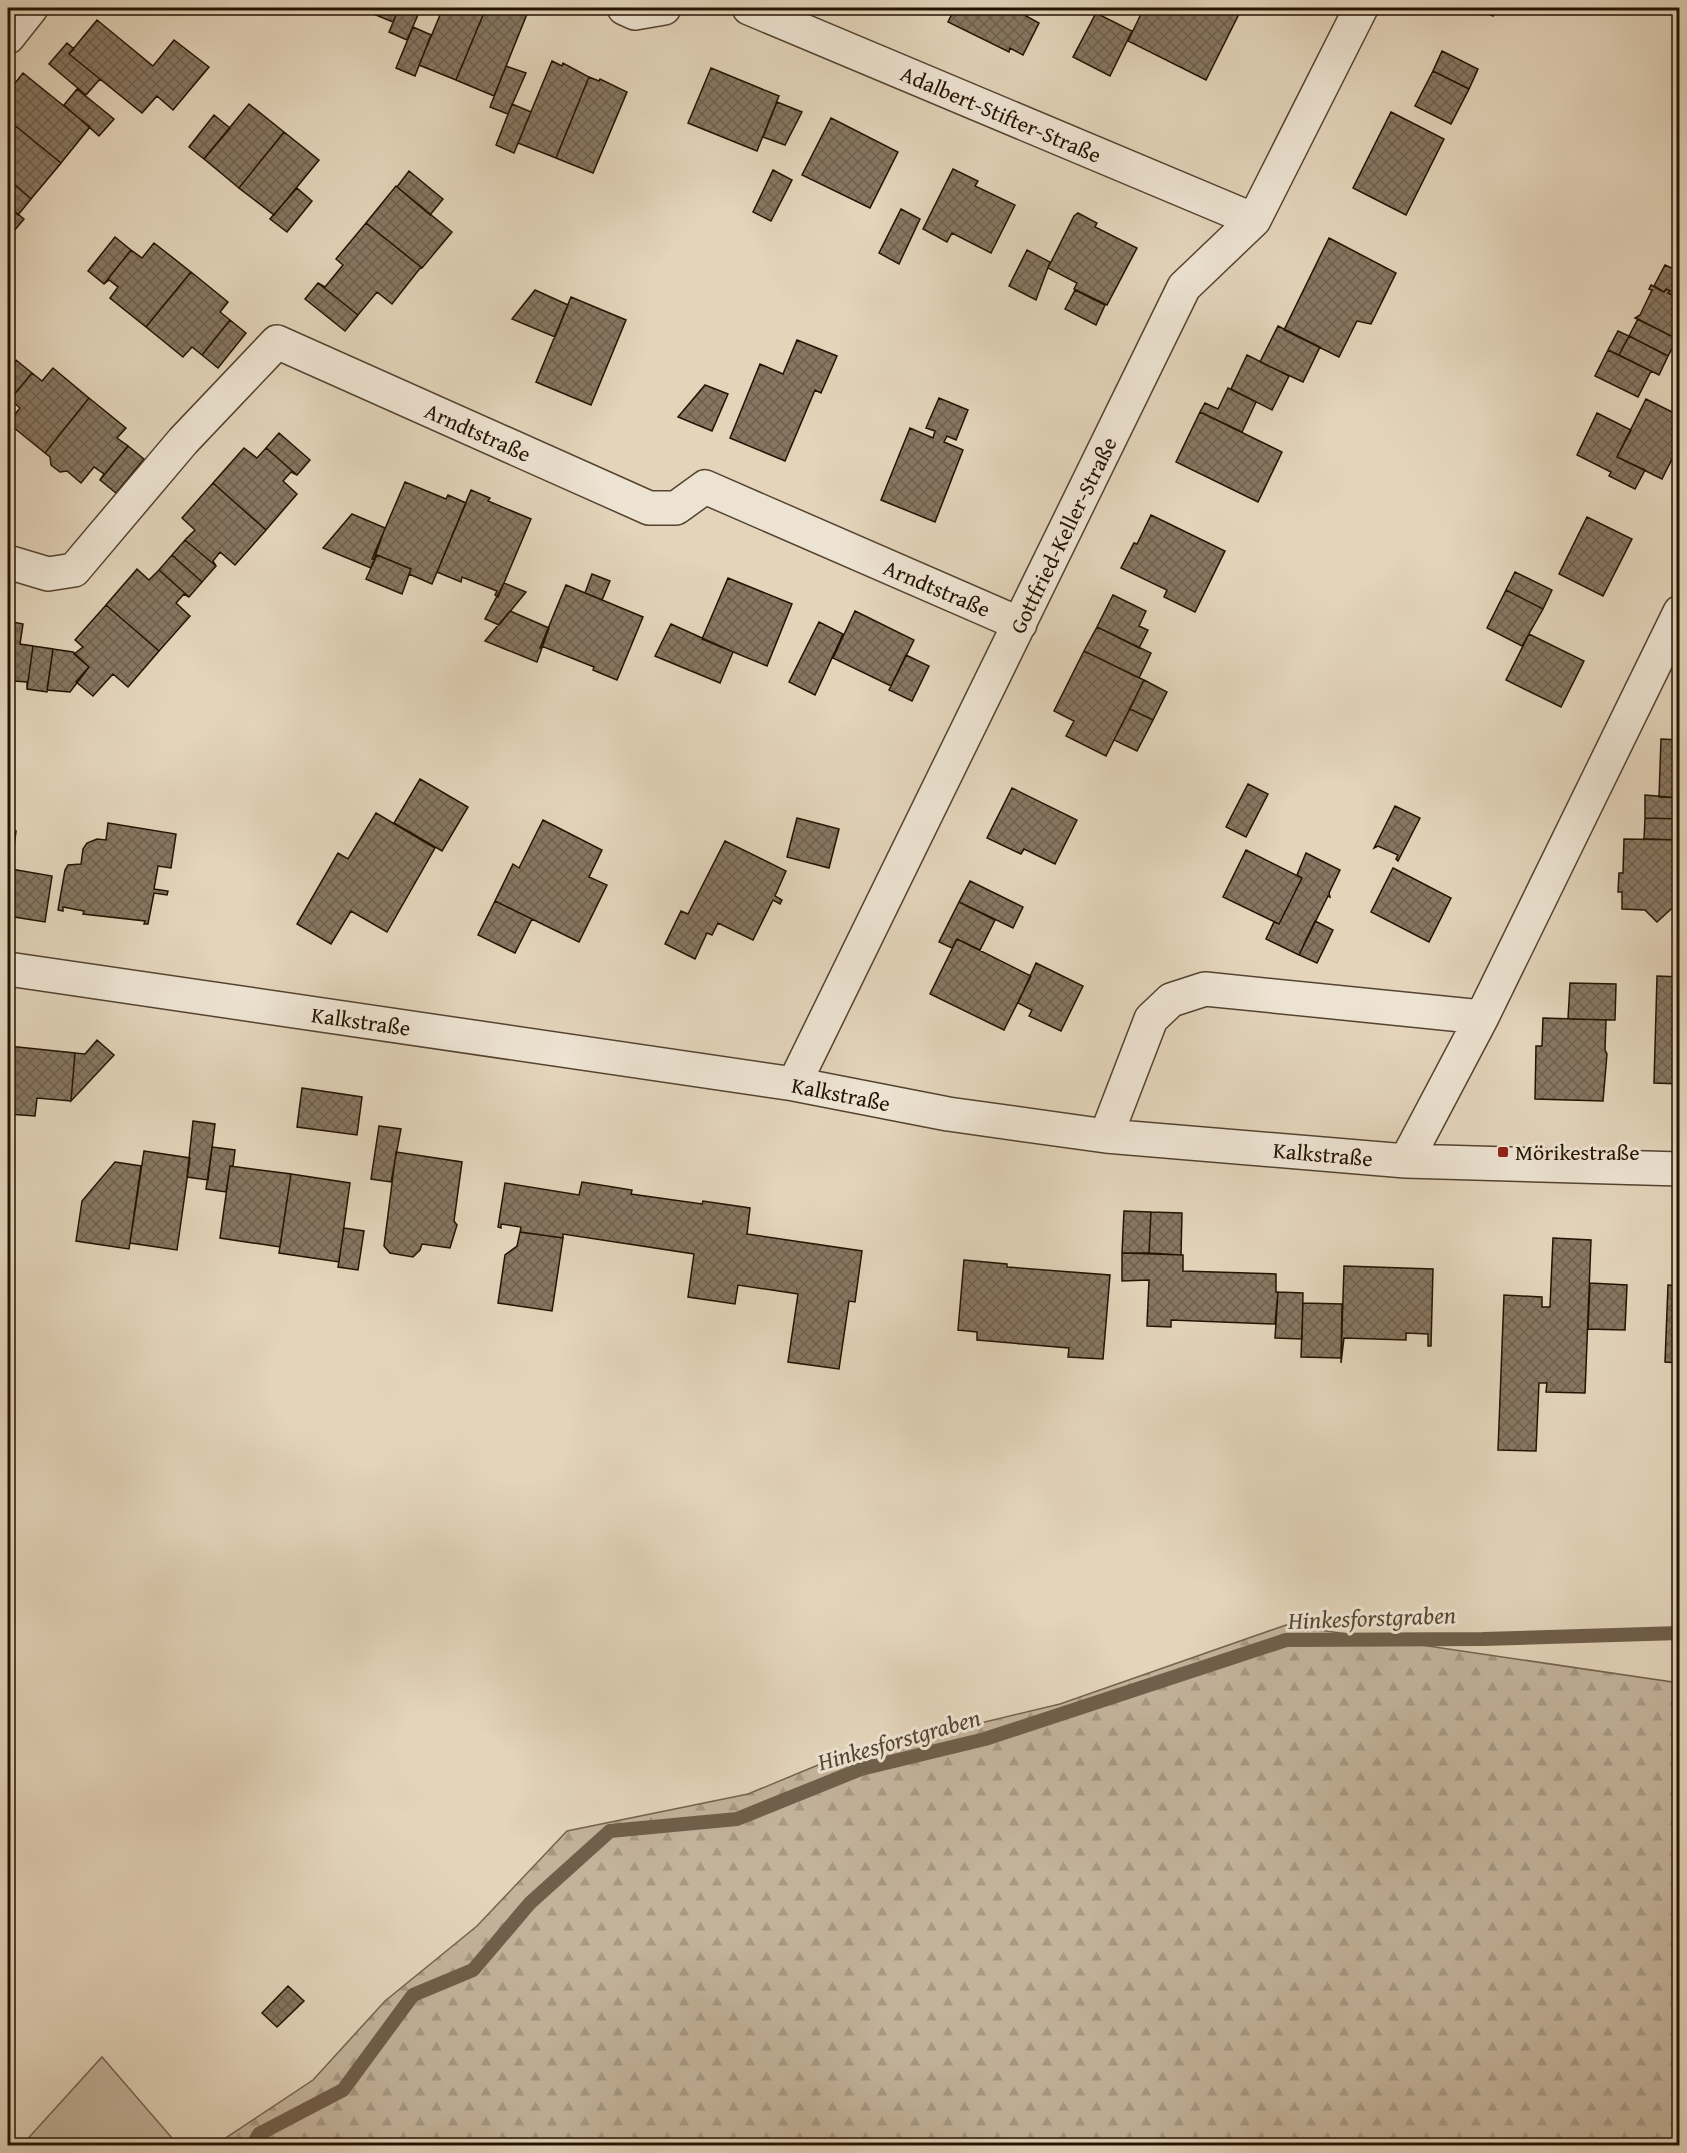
<svg xmlns="http://www.w3.org/2000/svg" width="1687" height="2153" font-family="'Gentium Book Plus',serif">
<defs>
<pattern id="forest-firs" width="22" height="20" patternUnits="userSpaceOnUse" patternTransform="scale(1.5)"><rect width="22" height="20" fill="#c3b39b"/><path d="M5 1l3.5 6h-7zM16 11l3.5 6h-7z" fill="#a79984"/></pattern>
<pattern id="building-cross-hatch" width="8" height="8" patternUnits="userSpaceOnUse" patternTransform="scale(1.5)"><rect width="8" height="8" fill="#877762"/><path d="M0 0l8 8M0 8l8-8" fill="none" stroke="#6e604f"/></pattern>
</defs>
<rect width="100%" height="100%" fill="#e3d4ba"/>
<filter id="stains"><feTurbulence type="fractalNoise" baseFrequency=".00333" numOctaves="4"/><feColorMatrix values="0 0 0 0 .2 0 0 0 0 .09 0 0 0 0 .02 0 0 0 .5 -.17"/></filter>
<radialGradient id="worn" r=".72"><stop offset=".6" stop-color="#630" stop-opacity="0"/><stop offset="1" stop-color="#630" stop-opacity=".3"/></radialGradient>
<path fill="#c3b39b" stroke="#74634e" stroke-width="1.5" d="M 102,2057 L 178,2145 L 22,2145 Z"/>
<path fill="url(#forest-firs)" stroke="#74634e" stroke-width="1.5" d="M 1286,1625 L 1679,1683 L 1679,2145 L 215,2145 L 313,2080 L 385,2001 L 477,1926 L 567,1831 L 748,1794 L 835,1758 L 1060,1704 Z"/>
<g fill="none" stroke-linecap="round" stroke-linejoin="round">
<path stroke="#705f4b" stroke-width="14" d="M 252,2146 L 259,2134 L 343,2090 L 413,1995 L 473,1970 L 530,1903 L 610,1831 L 737,1819 L 861,1769 L 985,1739 L 1286,1640 L 1483,1639 L 1680,1633"/>
</g>
<path fill="url(#building-cross-hatch)" stroke="#241302" stroke-width="1.5" d="M 359,8 L 399,8 L 393,22 Z
M 399,8 L 421,8 L 407,40 L 389,32 Z
M 443,8 L 486,8 L 456,80 L 419,65 Z
M 486,8 L 516,8 L 527,14 L 494,96 L 456,80 Z
M 955,8 L 1030,8 L 1026,16 L 1039,23 L 1023,55 L 1010,48 L 1009,52 L 948,22 Z
M 1144,8 L 1242,8 L 1206,80 L 1128,41 Z
M 1475,8 L 1497,8 L 1493,16 Z
M 1096,13 L 1132,31 L 1110,76 L 1073,57 Z
M 97,20 L 153,66 L 174,40 L 209,67 L 173,110 L 157,96 L 142,113 L 69,54 Z
M 413,27 L 431,35 L 415,76 L 396,68 Z
M 67,43 L 74,49 L 69,54 L 100,79 L 86,95 L 49,64 Z
M 1442,51 L 1478,69 L 1469,89 L 1433,71 Z
M 552,61 L 562,66 L 563,63 L 589,77 L 556,158 L 518,143 Z
M 506,66 L 526,73 L 508,114 L 490,107 Z
M 711,68 L 779,96 L 757,151 L 688,123 Z
M 1433,71 L 1469,89 L 1451,124 L 1415,106 Z
M 23,73 L 90,127 L 61,163 L 8,120 L 8,92 Z
M 589,77 L 599,81 L 600,79 L 627,92 L 593,173 L 556,158 Z
M 77,89 L 114,119 L 99,136 L 64,105 Z
M 777,102 L 802,112 L 785,145 L 763,137 Z
M 249,104 L 284,132 L 239,188 L 204,159 Z
M 512,104 L 531,112 L 514,153 L 496,145 Z
M 1391,112 L 1444,139 L 1406,215 L 1353,188 Z
M 214,115 L 230,128 L 204,159 L 189,147 Z
M 831,118 L 898,152 L 870,208 L 802,175 Z
M 8,120 L 61,163 L 31,199 L 8,179 Z
M 284,132 L 319,160 L 274,215 L 239,188 Z
M 953,169 L 978,181 L 975,186 L 1015,205 L 991,253 L 952,233 L 947,242 L 923,229 Z
M 773,170 L 792,180 L 771,221 L 753,212 Z
M 409,171 L 443,199 L 430,215 L 397,187 Z
M 8,179 L 31,199 L 18,215 L 8,206 Z
M 396,186 L 452,232 L 422,268 L 366,223 Z
M 297,188 L 312,201 L 287,232 L 270,219 Z
M 8,206 L 24,219 L 9,237 L 8,235 Z
M 901,209 L 920,219 L 899,264 L 879,253 Z
M 1078,213 L 1097,223 L 1095,227 L 1137,248 L 1107,305 L 1074,289 L 1077,283 L 1048,268 L 1074,216 Z
M 366,223 L 421,267 L 392,304 L 377,292 L 358,315 L 318,283 L 325,287 L 343,265 L 336,259 Z
M 115,237 L 131,250 L 104,284 L 88,271 Z
M 1329,238 L 1396,273 L 1371,324 L 1357,321 L 1339,357 L 1284,330 Z
M 154,243 L 191,272 L 146,327 L 110,298 L 118,287 L 109,280 L 104,284 L 131,250 L 142,258 Z
M 1027,250 L 1050,262 L 1036,300 L 1009,286 Z
M 1665,265 L 1680,272 L 1680,299 L 1668,293 L 1670,291 L 1666,289 L 1664,292 L 1654,286 Z
M 191,272 L 228,302 L 220,312 L 230,320 L 202,355 L 192,347 L 183,357 L 146,327 Z
M 318,283 L 358,315 L 345,331 L 305,299 Z
M 1651,285 L 1664,292 L 1666,289 L 1670,291 L 1668,293 L 1680,299 L 1680,333 L 1677,339 L 1635,318 L 1640,315 L 1652,290 L 1649,289 Z
M 535,290 L 568,305 L 555,337 L 512,319 Z
M 1075,290 L 1105,305 L 1096,325 L 1065,309 Z
M 571,297 L 626,320 L 591,405 L 536,382 Z
M 1638,319 L 1677,339 L 1668,356 L 1629,336 Z
M 230,320 L 246,333 L 218,368 L 202,355 Z
M 1278,326 L 1320,347 L 1303,382 L 1260,362 Z
M 1618,331 L 1629,336 L 1619,355 L 1608,350 Z
M 1629,336 L 1668,356 L 1659,375 L 1619,355 Z
M 797,340 L 837,356 L 821,393 L 815,390 L 785,461 L 730,438 L 760,364 L 783,374 Z
M 1608,350 L 1651,371 L 1638,397 L 1595,376 Z
M 1247,355 L 1289,376 L 1272,410 L 1231,389 Z
M 16,360 L 32,373 L 8,402 L 8,370 Z
M 53,368 L 89,398 L 45,453 L 8,423 L 20,408 L 11,400 L 8,404 L 8,402 L 32,373 L 42,381 Z
M 705,385 L 728,394 L 712,431 L 678,417 Z
M 1228,388 L 1256,402 L 1242,432 L 1200,412 L 1205,403 L 1218,409 Z
M 89,398 L 126,428 L 117,438 L 128,446 L 100,480 L 104,474 L 94,467 L 81,483 L 67,471 L 60,472 L 51,465 L 50,457 L 45,453 Z
M 939,398 L 968,410 L 956,440 L 947,436 L 944,442 L 963,450 L 935,522 L 881,500 L 910,428 L 933,438 L 935,431 L 926,428 Z
M 1646,399 L 1680,416 L 1680,443 L 1662,479 L 1617,457 Z
M 1200,412 L 1282,452 L 1258,502 L 1176,462 Z
M 1597,413 L 1631,430 L 1617,457 L 1645,470 L 1635,489 L 1609,476 L 1611,472 L 1577,455 Z
M 279,433 L 310,460 L 297,475 L 266,448 Z
M 128,446 L 144,459 L 116,493 L 100,480 Z
M 244,448 L 257,458 L 266,448 L 297,475 L 291,472 L 283,481 L 297,494 L 266,530 L 213,483 Z
M 405,482 L 446,499 L 448,495 L 466,503 L 432,584 L 409,574 L 411,569 L 377,555 L 374,560 L 372,559 Z
M 213,483 L 266,530 L 235,565 L 220,552 L 213,561 L 216,566 L 185,540 L 195,530 L 182,518 Z
M 471,490 L 490,498 L 488,501 L 531,519 L 498,597 L 495,595 L 497,591 L 462,577 L 461,582 L 437,572 Z
M 352,514 L 385,528 L 371,568 L 323,548 Z
M 1151,515 L 1225,551 L 1195,612 L 1164,597 L 1167,590 L 1121,568 L 1134,543 L 1137,544 Z
M 1587,517 L 1632,539 L 1603,596 L 1559,574 Z
M 185,540 L 216,566 L 202,582 L 172,555 Z
M 172,555 L 202,582 L 189,597 L 159,570 Z
M 377,555 L 411,569 L 402,594 L 366,579 Z
M 137,569 L 149,580 L 159,570 L 189,597 L 184,594 L 176,603 L 190,616 L 159,651 L 106,605 Z
M 1515,572 L 1552,590 L 1543,609 L 1506,590 Z
M 592,574 L 610,581 L 602,600 L 585,593 Z
M 728,578 L 792,604 L 767,666 L 702,639 Z
M 504,583 L 526,592 L 499,625 L 485,619 Z
M 566,585 L 643,617 L 617,680 L 593,670 L 594,667 L 544,647 L 540,648 Z
M 1506,590 L 1543,609 L 1522,646 L 1487,628 Z
M 1113,595 L 1146,611 L 1139,626 L 1148,630 L 1139,648 L 1097,627 Z
M 106,605 L 159,651 L 128,687 L 113,674 L 93,696 L 76,682 L 89,667 L 74,654 L 83,647 L 75,640 Z
M 510,611 L 549,628 L 537,662 L 485,641 Z
M 855,611 L 914,640 L 891,686 L 833,658 Z
M 8,621 L 23,624 L 20,644 L 33,646 L 27,689 L 27,682 L 14,681 L 12,694 L 8,693 Z
M 819,622 L 843,634 L 815,695 L 789,682 Z
M 671,624 L 733,652 L 720,683 L 655,656 Z
M 1097,627 L 1151,653 L 1139,678 L 1084,651 Z
M 1529,634 L 1584,661 L 1561,707 L 1506,680 Z
M 33,646 L 53,649 L 47,692 L 27,689 Z
M 53,649 L 73,652 L 89,667 L 70,692 L 47,690 Z
M 1084,651 L 1144,680 L 1106,756 L 1066,736 L 1074,721 L 1054,711 Z
M 906,655 L 929,666 L 912,701 L 889,690 Z
M 1144,680 L 1167,692 L 1153,720 L 1130,709 Z
M 1130,709 L 1153,720 L 1137,751 L 1114,740 Z
M 1661,739 L 1680,740 L 1680,798 L 1659,797 Z
M 420,779 L 468,807 L 442,851 L 394,823 Z
M 1248,784 L 1268,794 L 1246,837 L 1226,827 Z
M 1012,788 L 1077,820 L 1055,864 L 1024,849 L 1021,854 L 987,838 Z
M 1645,795 L 1680,798 L 1680,819 L 1645,818 Z
M 1395,806 L 1420,818 L 1398,861 L 1396,859 L 1398,855 L 1378,846 L 1374,848 Z
M 376,813 L 435,848 L 387,932 L 351,911 L 331,944 L 297,924 L 338,853 L 348,859 Z
M 797,818 L 839,829 L 829,868 L 787,857 Z
M 1645,818 L 1680,819 L 1680,840 L 1644,839 Z
M 543,820 L 602,850 L 589,877 L 607,885 L 579,942 L 495,901 L 513,864 L 519,868 Z
M 108,823 L 176,834 L 171,868 L 158,866 L 154,889 L 168,891 L 167,895 L 154,893 L 148,924 L 144,924 L 145,921 L 83,914 L 84,911 L 63,907 L 63,911 L 58,910 L 65,870 L 68,865 L 81,864 L 83,849 L 87,843 L 97,839 L 106,840 Z
M 8,829 L 16,831 L 11,871 L 8,870 Z
M 1624,839 L 1680,840 L 1680,901 L 1657,922 L 1645,910 L 1622,909 L 1622,892 L 1618,892 L 1619,873 L 1623,873 Z
M 725,841 L 786,871 L 775,896 L 782,900 L 780,904 L 773,900 L 753,940 L 718,923 L 712,935 L 707,933 L 695,959 L 665,944 L 681,911 L 688,914 Z
M 1246,850 L 1302,878 L 1279,924 L 1223,897 Z
M 1306,853 L 1340,870 L 1329,893 L 1330,897 L 1328,896 L 1299,955 L 1266,939 L 1274,922 L 1279,924 L 1302,878 L 1297,875 Z
M 1393,868 L 1451,898 L 1429,942 L 1371,912 Z
M 11,869 L 52,876 L 45,922 L 8,916 Z
M 970,881 L 1023,907 L 1013,928 L 959,902 Z
M 495,901 L 532,919 L 515,953 L 478,935 Z
M 959,902 L 995,920 L 980,950 L 957,939 L 952,948 L 939,942 Z
M 1315,921 L 1333,930 L 1317,963 L 1299,955 Z
M 957,939 L 1031,976 L 1004,1030 L 930,994 Z
M 1036,963 L 1083,986 L 1061,1031 L 1029,1016 L 1032,1010 L 1018,1003 Z
M 1657,976 L 1680,977 L 1680,1084 L 1654,1083 Z
M 1570,983 L 1616,984 L 1615,1020 L 1568,1019 Z
M 1543,1018 L 1606,1020 L 1605,1050 L 1607,1054 L 1603,1101 L 1535,1099 L 1536,1046 L 1542,1046 Z
M 97,1040 L 114,1055 L 71,1101 L 75,1053 L 85,1054 Z
M 8,1046 L 75,1053 L 71,1101 L 37,1098 L 35,1116 L 8,1114 Z
M 302,1088 L 362,1097 L 357,1135 L 297,1127 Z
M 193,1121 L 215,1124 L 208,1180 L 187,1177 Z
M 379,1126 L 401,1129 L 391,1182 L 371,1179 Z
M 212,1147 L 235,1150 L 233,1166 L 230,1166 L 226,1192 L 206,1189 Z
M 144,1151 L 190,1158 L 177,1250 L 130,1243 Z
M 396,1152 L 462,1162 L 454,1221 L 457,1225 L 450,1248 L 422,1244 L 420,1250 L 413,1257 L 390,1253 L 384,1246 Z
M 115,1162 L 141,1166 L 129,1249 L 76,1241 L 82,1201 Z
M 230,1166 L 291,1174 L 280,1247 L 220,1238 Z
M 291,1174 L 350,1183 L 339,1262 L 279,1253 Z
M 582,1182 L 632,1190 L 631,1194 L 702,1204 L 703,1201 L 750,1208 L 747,1234 L 862,1251 L 855,1302 L 849,1301 L 839,1369 L 788,1362 L 798,1294 L 738,1285 L 735,1304 L 688,1297 L 694,1254 L 563,1234 L 563,1238 L 520,1232 L 521,1227 L 501,1224 L 501,1228 L 498,1227 L 505,1183 L 579,1195 Z
M 1124,1211 L 1151,1212 L 1149,1253 L 1122,1253 Z
M 1151,1212 L 1182,1213 L 1181,1255 L 1149,1253 Z
M 344,1228 L 364,1231 L 358,1270 L 338,1267 Z
M 520,1232 L 563,1238 L 552,1311 L 498,1303 L 505,1255 L 517,1246 Z
M 1553,1238 L 1591,1240 L 1585,1393 L 1546,1392 L 1547,1383 L 1539,1383 L 1536,1451 L 1498,1450 L 1504,1295 L 1542,1297 L 1542,1307 L 1550,1307 Z
M 1122,1253 L 1183,1255 L 1183,1271 L 1276,1274 L 1276,1292 L 1278,1292 L 1275,1324 L 1171,1320 L 1171,1327 L 1147,1326 L 1149,1280 L 1122,1281 Z
M 964,1260 L 1007,1264 L 1007,1267 L 1110,1275 L 1103,1359 L 1068,1357 L 1069,1348 L 977,1340 L 977,1332 L 958,1330 Z
M 1344,1266 L 1433,1269 L 1431,1346 L 1428,1346 L 1428,1334 L 1406,1333 L 1406,1340 L 1344,1338 L 1341,1363 Z
M 1590,1283 L 1627,1285 L 1625,1330 L 1588,1329 Z
M 1668,1285 L 1680,1286 L 1680,1363 L 1665,1362 Z
M 1278,1292 L 1303,1293 L 1302,1339 L 1275,1338 Z
M 1303,1303 L 1342,1304 L 1341,1358 L 1301,1357 Z
M 288,1986 L 304,2001 L 277,2027 L 262,2013 Z"/>
<g fill="none" stroke-linecap="round" stroke-linejoin="round">
<g stroke="#544330" stroke-width="36">
<path id="minor" d="M 624,8 L 635,13 L 664,8
M 749,8 L 1254,220
M 8,37 L 31,8
M 8,562 L 48,574 L 74,570 L 183,441 L 277,342 L 649,508 L 676,508 L 705,487 L 1020,624
M 8,969 L 794,1084 L 948,1114 L 1106,1136 L 1406,1161 L 1680,1169
M 794,1084 L 1184,287 L 1254,220 L 1361,8
M 1106,1136 L 1151,1019 L 1171,1000 L 1205,989 L 1482,1017
M 1406,1161 L 1482,1017 L 1680,612"/>
</g>
<use href="#minor" stroke="#ede3d2" stroke-width="33"/>
</g>
<rect fill="#8f2418" stroke="#ede3d2" stroke-width="2" x="1497" y="1146" width="12" height="12" rx="3"/>
<g text-anchor="middle" stroke-width="6" stroke-linejoin="round" paint-order="stroke">
<g font-size="22" fill="#241302" stroke="#ede3d2">
<text transform="translate(1001 114) rotate(23)" y="8">Adalbert-Stifter-Straße</text>
<text transform="translate(478 432) rotate(24)" y="8">Arndtstraße</text>
<text transform="translate(1063 535) rotate(-64)" y="8">Gottfried-Keller-Straße</text>
<text transform="translate(937 588) rotate(23)" y="8">Arndtstraße</text>
<text transform="translate(361 1021) rotate(8)" y="8">Kalkstraße</text>
<text transform="translate(841 1094) rotate(11)" y="8">Kalkstraße</text>
<text transform="translate(1323 1154) rotate(5)" y="8">Kalkstraße</text>
</g>
<g font-size="22" fill="#241302" stroke="#ede3d2" text-anchor="start">
<text x="1515" y="1160">Mörikestraße</text>
</g>
<g font-size="24" font-style="italic" fill="#564632" stroke="#ede3d2">
<text transform="translate(1372 1618) rotate(-2)" y="8">Hinkesforstgraben</text>
<text transform="translate(899 1740) rotate(-16)" y="8">Hinkesforstgraben</text>
</g>
</g>
<rect width="1687" height="2153" fill="none" stroke="#e3d4ba" stroke-width="30"/>
<rect x="9" y="9" width="1669" height="2135" fill="none" stroke="#241302" stroke-width="3"/>
<rect x="15" y="15" width="1657" height="2123" fill="none" stroke="#241302" stroke-width="1.5"/>
<rect width="100%" height="100%" filter="url(#stains)"/>
<rect width="100%" height="100%" fill="url(#worn)"/>
</svg>
